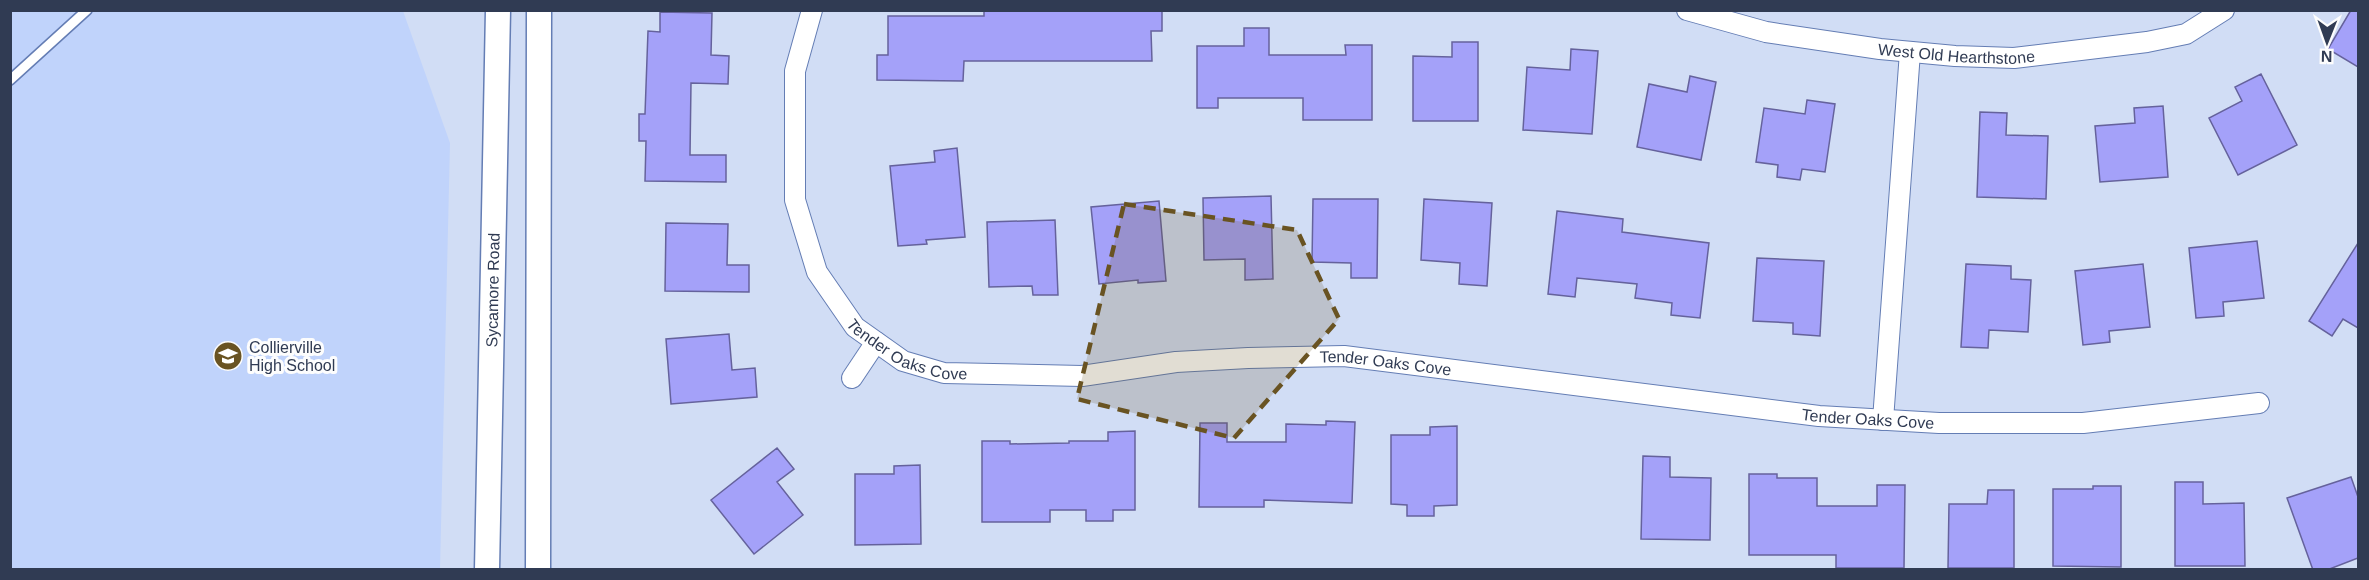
<svg xmlns="http://www.w3.org/2000/svg" width="2369" height="580" font-family="Helvetica,sans-serif">
<rect width="100%" height="100%" fill="#d1ddf5"/>
<path fill="#c0d3fb" d="M 10,11 L 403,11 L 450,143 L 440,569 L 11,569 Z"/>
<path fill="#a4a1f9" stroke="#65629c" stroke-width="1.5" d="M 1001,10 L 1162,10 L 1162,31 L 1151,31 L 1152,61 L 964,61 L 963,81 L 877,80 L 877,55 L 888,55 L 888,16 L 984,16 L 984,11 Z
M 2351,10 L 2358,10 L 2358,67 L 2328,49 Z
M 660,12 L 712,13 L 711,55 L 729,56 L 728,84 L 691,83 L 690,155 L 726,155 L 726,182 L 645,181 L 646,141 L 639,141 L 639,114 L 645,114 L 648,31 L 660,32 Z
M 1244,28 L 1269,28 L 1269,55 L 1346,55 L 1345,45 L 1372,45 L 1372,120 L 1303,120 L 1303,98 L 1218,98 L 1218,108 L 1197,108 L 1197,46 L 1244,46 Z
M 1452,42 L 1478,42 L 1478,121 L 1413,121 L 1413,56 L 1452,57 Z
M 1571,49 L 1598,51 L 1592,134 L 1523,130 L 1527,67 L 1570,70 Z
M 2261,74 L 2297,145 L 2238,175 L 2209,118 L 2242,101 L 2235,87 Z
M 1690,76 L 1716,82 L 1701,160 L 1637,147 L 1649,84 L 1687,92 Z
M 1807,100 L 1835,104 L 1825,172 L 1802,169 L 1800,180 L 1777,177 L 1778,165 L 1756,162 L 1764,108 L 1805,114 Z
M 2163,106 L 2168,177 L 2100,182 L 2095,126 L 2135,123 L 2134,108 Z
M 1980,112 L 2007,113 L 2006,135 L 2048,136 L 2046,199 L 1977,197 Z
M 957,148 L 965,237 L 926,240 L 927,244 L 898,246 L 890,166 L 935,162 L 934,151 Z
M 1271,196 L 1273,279 L 1245,280 L 1245,259 L 1204,260 L 1203,198 Z
M 1313,199 L 1378,199 L 1377,278 L 1351,278 L 1351,263 L 1312,262 Z
M 1424,199 L 1492,203 L 1487,286 L 1459,284 L 1460,263 L 1421,260 Z
M 1159,201 L 1166,281 L 1138,283 L 1138,280 L 1099,284 L 1091,207 Z
M 1557,211 L 1623,219 L 1622,232 L 1709,243 L 1700,318 L 1671,315 L 1672,303 L 1635,298 L 1637,284 L 1577,278 L 1575,297 L 1548,294 Z
M 1055,220 L 1058,295 L 1033,295 L 1032,286 L 989,287 L 987,222 Z
M 666,223 L 728,224 L 727,265 L 749,265 L 749,292 L 665,291 Z
M 2257,241 L 2264,298 L 2223,302 L 2224,316 L 2196,318 L 2189,248 Z
M 2358,243 L 2358,328 L 2343,319 L 2332,336 L 2309,321 Z
M 1757,258 L 1824,261 L 1820,336 L 1793,334 L 1793,323 L 1753,321 Z
M 1966,264 L 2011,266 L 2011,279 L 2031,280 L 2028,332 L 1989,330 L 1988,348 L 1961,347 Z
M 2143,264 L 2150,327 L 2109,331 L 2110,342 L 2083,345 L 2075,271 Z
M 729,334 L 732,370 L 755,368 L 757,397 L 671,404 L 666,339 Z
M 1326,421 L 1355,422 L 1352,503 L 1264,500 L 1264,507 L 1199,507 L 1200,423 L 1227,423 L 1227,442 L 1286,442 L 1286,424 L 1326,425 Z
M 1457,426 L 1457,505 L 1434,506 L 1434,516 L 1407,516 L 1407,505 L 1391,504 L 1391,435 L 1430,435 L 1430,427 Z
M 1135,431 L 1135,510 L 1113,510 L 1113,521 L 1086,521 L 1086,510 L 1050,510 L 1050,522 L 982,522 L 982,441 L 1010,441 L 1010,444 L 1069,443 L 1069,441 L 1108,441 L 1108,432 Z
M 777,448 L 794,469 L 777,482 L 803,515 L 754,554 L 711,500 Z
M 1643,456 L 1670,457 L 1670,477 L 1711,478 L 1710,540 L 1641,539 Z
M 920,465 L 921,544 L 855,545 L 855,474 L 894,474 L 894,466 Z
M 1749,474 L 1777,474 L 1777,478 L 1817,478 L 1817,506 L 1877,506 L 1877,485 L 1905,485 L 1904,568 L 1836,568 L 1836,555 L 1749,555 Z
M 2351,477 L 2358,497 L 2358,558 L 2327,570 L 2313,570 L 2287,498 Z
M 2175,482 L 2203,482 L 2203,504 L 2244,503 L 2245,566 L 2175,566 Z
M 2093,486 L 2121,486 L 2121,567 L 2053,566 L 2053,489 L 2093,489 Z
M 1988,490 L 2014,490 L 2014,568 L 1948,568 L 1949,504 L 1987,504 Z"/>
<g fill="none" stroke-linecap="round" stroke-linejoin="round">
<g stroke="#647db4" stroke-width="12">
<path id="service" d="M 10,80 L 87,10"/>
</g>
<g stroke="#647db4" stroke-width="22">
<g id="minor">
<path id="s1" d="M 812,10 L 795,71 L 795,200 L 817,272 L 855,327 L 903,361 L 944,373 L 1082,376 L 1176,362 L 1248,358 L 1344,356 L 1819,416 L 1939,423 L 2083,423 L 2259,403"/>
<path id="s2" d="M 1687,10 L 1766,32 L 1880,49 L 1955,56 L 2014,58 L 2147,42 L 2186,34 L 2224,10"/>
<path d="M 852,378 L 876,342"/>
<path d="M 1883,420 L 1910,52"/>
</g>
</g>
<g stroke="#647db4" stroke-width="27">
<g id="tertiary">
<path id="s3" d="M 487,570 L 498,10"/>
<path d="M 538,570 L 539,10"/>
</g>
</g>
<use href="#service" stroke="#fff" stroke-width="9"/>
<use href="#minor" stroke="#fff" stroke-width="20"/>
<use href="#tertiary" stroke="#fff" stroke-width="24"/>
</g>
<path fill="#695322" fill-opacity="0.2" stroke="#695322" stroke-width="4.5" stroke-dasharray="12 8" stroke-linejoin="round" d="M 1124,204 L 1297,230 L 1339,319 L 1234,438 L 1077,399 Z"/>
<defs>
<g id="school-disc" transform="scale(1.5)"><circle r="9.5" fill="#695322" stroke="#fdfdfd"/><path d="M0-5L7-2L0 1L-7-2ZM-4 1L0 2.5L4 1V4Q0 6-4 4Z" fill="#fff"/></g>
</defs>
<g fill-rule="evenodd">
<use href="#school-disc" x="228" y="356"/>
</g>
<g text-anchor="middle" stroke-width="6" stroke-linejoin="round" paint-order="stroke">
<g font-size="16" fill="#303b53" stroke="#fdfdfd">
<text dy="6" stroke="none"><textPath href="#s2" startOffset="274">West Old Hearthstone</textPath></text>
<text dy="6" stroke="none"><textPath href="#s3" startOffset="280">Sycamore Road</textPath></text>
<text dy="6" stroke="none"><textPath href="#s1" startOffset="393">Tender Oaks Cove</textPath></text>
<text dy="6" stroke="none"><textPath href="#s1" startOffset="879">Tender Oaks Cove</textPath></text>
<text dy="6" stroke="none"><textPath href="#s1" startOffset="1365">Tender Oaks Cove</textPath></text>
</g>
<g font-size="16" fill="#303b53" stroke="#fdfdfd" text-anchor="start">
<text x="249" y="353">Collierville<tspan x="249" dy="18">High School</tspan></text>
</g>
</g>
<rect width="2369" height="580" fill="none" stroke="#303b53" stroke-width="24"/>
<g transform="translate(2327 42) rotate(181)" stroke="#fdfdfd" stroke-width="4.5" paint-order="stroke">
<path d="M0-4.5L10 22L0 15L-10 22Z" fill="#303b53"/>
<text y="-9" font-size="16" font-weight="bold" text-anchor="middle" fill="#303b53">N</text>
</g>
</svg>
